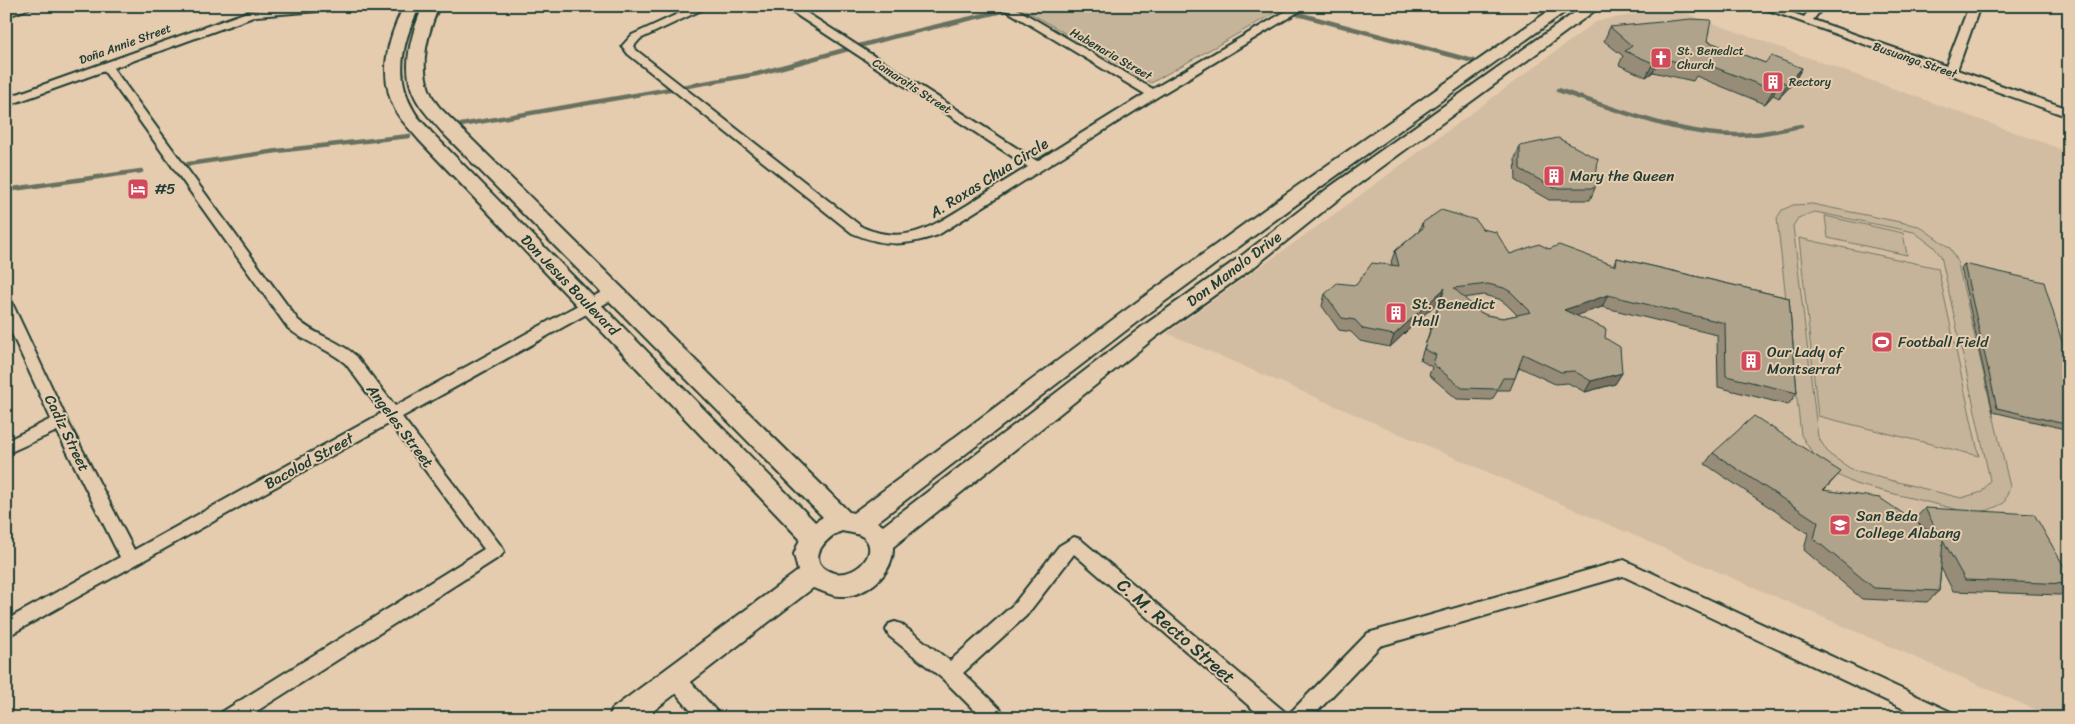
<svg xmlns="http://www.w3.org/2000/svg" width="2075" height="724" font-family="Sriracha,sans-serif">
<rect width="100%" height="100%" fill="#e6ccae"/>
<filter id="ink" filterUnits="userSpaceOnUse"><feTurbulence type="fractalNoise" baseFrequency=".02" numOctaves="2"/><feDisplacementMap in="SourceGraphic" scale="10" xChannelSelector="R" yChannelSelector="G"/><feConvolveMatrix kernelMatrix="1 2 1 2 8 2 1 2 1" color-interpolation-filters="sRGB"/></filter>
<g filter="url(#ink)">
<path fill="#d2bda2" d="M 1671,8 L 2069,152 L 2069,718 L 2055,718 L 1167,333 L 1325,221 L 1597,21 Z"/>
<path fill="#c5b49a" stroke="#727867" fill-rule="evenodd" d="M 1018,6 L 1282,6 L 1271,15 L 1151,83 Z
M 1812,204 L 1919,226 L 1950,248 L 1957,260 L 2010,487 L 2004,503 L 1989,510 L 1971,513 L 1855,484 L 1834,473 L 1816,459 L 1801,435 L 1777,218 L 1782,210 L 1793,205 ZM 1815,212 L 1914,232 L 1933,246 L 1941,256 L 1990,480 L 1982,492 L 1961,498 L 1854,471 L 1829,454 L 1818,437 L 1793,226 L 1798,218 Z
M 1825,216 L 1903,233 L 1907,255 L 1828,238 Z
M 1799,238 L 1938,268 L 1979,456 L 1818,416 Z"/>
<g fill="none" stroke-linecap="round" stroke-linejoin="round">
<path stroke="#677160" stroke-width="4.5" d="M 1268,6 L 1473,61
M 1558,90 C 1618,110 1691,141 1755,134 C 1771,132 1786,129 1801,126
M 461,125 L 757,74 L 892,37 L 1023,6
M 188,164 L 277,151 L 409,136
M 6,190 L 141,171"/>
<g stroke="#1f3d34" stroke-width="4">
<path id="street" d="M 19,6 L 35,6 L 6,17 L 6,10 Z
M 298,6 L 348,6 L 343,9 L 256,16 L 113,68 L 298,320 C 316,336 339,340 356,356 L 395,406 L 607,289 L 617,289 L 619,293 L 617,297 L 402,417 L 501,546 L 504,551 L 501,556 L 246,718 L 220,718 L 222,712 L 484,549 L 390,423 L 6,637 L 6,620 L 120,557 L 57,431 L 6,454 L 6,441 L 51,419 L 6,321 L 6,300 L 11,301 L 13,305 L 68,422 L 134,550 L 382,413 L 346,364 C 328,348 305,343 288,328 L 104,71 L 6,106 L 6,98 L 250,11 Z
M 695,6 L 710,6 L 640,39 L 634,46 L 636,50 L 862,227 C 906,246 931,227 969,204 C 988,191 1008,179 1028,167 L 783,6 L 796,6 L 1037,161 L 1145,94 L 999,6 L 1012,6 L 1153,89 L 1295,6 L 1308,6 L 1157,97 L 938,235 C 905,246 885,247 852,233 L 628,54 L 622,46 L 632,35 Z
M 1757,6 L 1773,6 L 1804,17 L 1813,6 L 1824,6 L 1813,20 L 1946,66 L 1969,6 L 1980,6 L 1957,70 L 2069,109 L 2069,117 Z
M 1074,537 L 1080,539 L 1285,712 L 1287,718 L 1263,718 L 1074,554 L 1026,616 L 963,673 L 1003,712 L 1005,718 L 982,718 L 943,679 L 889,636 L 886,630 L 889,624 L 895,622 L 901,624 L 950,661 L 1014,604 L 1059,546 Z
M 1624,560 L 1951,712 L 1953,718 L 1923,718 L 1623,576 L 1380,646 L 1311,718 L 1289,718 L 1291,712 L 1368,633 Z
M 675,669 L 682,672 L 717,712 L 719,718 L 697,718 L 668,684 L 666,678 L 668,672 Z"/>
</g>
<g stroke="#1f3d34" stroke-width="4">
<path id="secondary" d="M 404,6 L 420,6 C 403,39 393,77 414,111 C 418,119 426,125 431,132 L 815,522 L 823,517 L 443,133 C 434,122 423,112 416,99 C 400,70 411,35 423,6 L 439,6 C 425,39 415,78 440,108 L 849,512 L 853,513 L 1123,312 L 1283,196 L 1556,6 L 1573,6 L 1297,204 L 1137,322 L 877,522 L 883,526 L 1143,326 L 1240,257 L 1327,189 L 1584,6 L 1601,6 L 1341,197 L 1254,267 L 1157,336 L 893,547 C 894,574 866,597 840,596 C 831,596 821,590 813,588 L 644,718 L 609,718 L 612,709 L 798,571 L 794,554 L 800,539 L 419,140 C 412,131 403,123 397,113 C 377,77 387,40 404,6 ZM 842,531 C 850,533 862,533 867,541 C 878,558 847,584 825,569 C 807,556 829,535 842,531 Z"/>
</g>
<use href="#street" fill="#e6ccae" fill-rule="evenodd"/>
<use href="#secondary" fill="#e6ccae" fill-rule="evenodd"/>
</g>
<path fill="#968c78" stroke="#1f3d34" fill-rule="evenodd" d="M 1610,27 L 1707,41 L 1765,63 L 1802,68 L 1794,82 L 1779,98 L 1773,95 L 1765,104 L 1696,76 L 1693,81 L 1653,72 L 1646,77 L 1619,65 L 1623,56 L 1604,41 Z
M 1520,146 L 1595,188 L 1590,200 L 1549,200 L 1516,181 L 1515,158 Z
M 1422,223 L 1482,229 L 1510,254 L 1549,249 L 1613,265 L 1617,258 L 1789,298 L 1797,393 L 1788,405 L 1718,387 L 1717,335 L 1602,307 L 1576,315 L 1605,338 L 1622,373 L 1615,384 L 1585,392 L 1568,383 L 1555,384 L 1519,367 L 1515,378 L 1510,390 L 1498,390 L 1492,400 L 1457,399 L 1429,375 L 1432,367 L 1420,360 L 1440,300 L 1390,347 L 1360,341 L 1351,332 L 1339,330 L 1322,306 L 1325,294 L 1356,285 L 1392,265 L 1391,262 L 1395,251 L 1419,231 ZM 1483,295 L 1499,299 L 1506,304 L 1517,315 L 1503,318 L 1486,315 L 1478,311 L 1464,298 Z
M 1964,264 L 2069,365 L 2069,430 L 1993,412 L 1961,268 Z
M 1713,453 L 1841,472 L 1824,490 L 1915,522 L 1914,520 L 1925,508 L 2069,575 L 2069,589 L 2060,595 L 1953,591 L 1941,568 L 1939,591 L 1927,602 L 1862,599 L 1804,550 L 1808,533 L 1705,464 Z"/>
<path fill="#7a7262" stroke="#1f3d34" d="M 1660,58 L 1653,72 L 1646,77 L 1653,63 Z
M 1802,68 L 1794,82 L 1779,98 L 1787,84 Z
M 1781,81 L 1773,95 L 1765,104 L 1773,90 Z
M 1445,288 L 1440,300 L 1390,347 L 1394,335 Z
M 1608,295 L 1602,307 L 1558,322 L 1564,310 Z
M 1622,373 L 1615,384 L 1585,392 L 1591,381 Z"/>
<path fill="#afa38c" stroke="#1f3d34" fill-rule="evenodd" d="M 1691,19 L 1711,20 L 1707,41 L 1765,63 L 1771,56 L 1802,68 L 1787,84 L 1781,81 L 1773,90 L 1701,62 L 1700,67 L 1660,58 L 1653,63 L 1625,51 L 1632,46 L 1610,27 Z
M 1558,138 L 1598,159 L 1595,188 L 1554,188 L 1520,169 L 1520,146 Z
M 1441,210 L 1476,220 L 1482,229 L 1496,232 L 1510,254 L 1539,244 L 1549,249 L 1559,245 L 1616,266 L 1617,258 L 1789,298 L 1797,393 L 1726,376 L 1725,323 L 1608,295 L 1564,310 L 1606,329 L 1605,338 L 1620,347 L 1622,373 L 1591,381 L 1574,371 L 1561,372 L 1523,354 L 1515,378 L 1503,378 L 1497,389 L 1462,388 L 1433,364 L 1436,355 L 1424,349 L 1445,288 L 1394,335 L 1363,329 L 1355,320 L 1342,318 L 1325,294 L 1337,283 L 1356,285 L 1372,263 L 1399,266 L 1395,251 L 1423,228 L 1422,223 ZM 1488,284 L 1504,288 L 1511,292 L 1531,312 L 1503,318 L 1486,315 L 1478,311 L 1454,288 Z
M 1964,264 L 2044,282 L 2069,365 L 2069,425 L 1997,408 Z
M 1754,416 L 1841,472 L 1823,490 L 1880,498 L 1941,539 L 1925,508 L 2034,514 L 2069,575 L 2069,584 L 1965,580 L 1943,540 L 1939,591 L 1874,588 L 1814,539 L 1818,522 L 1713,453 Z"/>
</g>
<defs>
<g id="church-square" transform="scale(1.125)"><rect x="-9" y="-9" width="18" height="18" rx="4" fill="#d1495b" stroke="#e6ccae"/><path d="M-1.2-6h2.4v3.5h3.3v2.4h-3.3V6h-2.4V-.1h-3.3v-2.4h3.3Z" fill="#fff"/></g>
<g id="building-square" transform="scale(1.125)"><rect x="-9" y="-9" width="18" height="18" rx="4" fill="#d1495b" stroke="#e6ccae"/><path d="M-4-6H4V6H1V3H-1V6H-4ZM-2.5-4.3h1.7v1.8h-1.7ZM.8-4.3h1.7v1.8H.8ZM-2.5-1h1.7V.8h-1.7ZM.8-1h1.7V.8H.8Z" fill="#fff"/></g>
<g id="hotel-square" transform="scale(1.125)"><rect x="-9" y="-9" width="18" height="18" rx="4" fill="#d1495b" stroke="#e6ccae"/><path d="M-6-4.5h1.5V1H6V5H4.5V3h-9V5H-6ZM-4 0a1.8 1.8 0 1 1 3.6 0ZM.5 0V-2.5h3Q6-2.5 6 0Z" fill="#fff"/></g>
<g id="stadium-square" transform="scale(1.125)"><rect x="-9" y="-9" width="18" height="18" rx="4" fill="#d1495b" stroke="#e6ccae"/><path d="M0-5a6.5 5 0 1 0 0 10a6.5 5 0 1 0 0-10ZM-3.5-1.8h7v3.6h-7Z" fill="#fff"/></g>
<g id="university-square" transform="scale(1.125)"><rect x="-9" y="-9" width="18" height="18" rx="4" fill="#d1495b" stroke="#e6ccae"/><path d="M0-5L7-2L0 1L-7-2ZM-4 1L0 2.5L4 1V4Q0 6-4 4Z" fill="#fff"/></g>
</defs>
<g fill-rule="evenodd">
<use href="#church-square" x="1661" y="58"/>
<use href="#building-square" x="1773" y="82"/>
<use href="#building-square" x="1554" y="176"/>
<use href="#hotel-square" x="138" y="189"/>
<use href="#building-square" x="1396" y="313"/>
<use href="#stadium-square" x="1882" y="342"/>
<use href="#building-square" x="1751" y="361"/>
<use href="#university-square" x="1840" y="525"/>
</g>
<g text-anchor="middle" stroke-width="4" stroke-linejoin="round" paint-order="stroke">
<g font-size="12" fill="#1f3d34" stroke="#e6ccae">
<text transform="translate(125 44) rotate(-20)" y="4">Doña Annie Street</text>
<text transform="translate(1111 54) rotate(30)" y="4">Habenaria Street</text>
<text transform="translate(1915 60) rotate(19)" y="4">Busuanga Street</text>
<text transform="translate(912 86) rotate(33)" y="4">Camarotis Street</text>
</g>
<g font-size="12" fill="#1f3d34" stroke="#e6ccae" text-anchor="start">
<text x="1677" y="55">St. Benedict<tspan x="1677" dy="14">Church</tspan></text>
<text x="1789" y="86">Rectory</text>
</g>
<g font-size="15" fill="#1f3d34" stroke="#e6ccae" text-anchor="start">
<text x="1570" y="181">Mary the Queen</text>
<text x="154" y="194">#5</text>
<text x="1412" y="309">St. Benedict<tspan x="1412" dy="17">Hall</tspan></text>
<text x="1898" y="347">Football Field</text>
<text x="1767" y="357">Our Lady of<tspan x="1767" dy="17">Montserrat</tspan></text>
<text x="1856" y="521">San Beda<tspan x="1856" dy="17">College Alabang</tspan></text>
</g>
<g font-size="15" fill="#1f3d34" stroke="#e6ccae">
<text transform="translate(989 178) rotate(-32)" y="5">A. Roxas Chua Circle</text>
<text transform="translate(1234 269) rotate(-37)" y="5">Don Manolo Drive</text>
<text transform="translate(570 285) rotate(46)" y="5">Don Jesus Boulevard</text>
<text transform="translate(400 426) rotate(53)" y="5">Angeles Street</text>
<text transform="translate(67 433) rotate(64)" y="5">Cadiz Street</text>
<text transform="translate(309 461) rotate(-29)" y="5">Bacolod Street</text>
</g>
<g font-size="18" fill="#1f3d34" stroke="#e6ccae">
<text transform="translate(1176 631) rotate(41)" y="6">C. M. Recto Street</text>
</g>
</g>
<rect width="2075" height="724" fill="none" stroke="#e6ccae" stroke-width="25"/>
<rect x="12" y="12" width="2050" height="699" fill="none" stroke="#1f3d34" stroke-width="2" filter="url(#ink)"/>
</svg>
